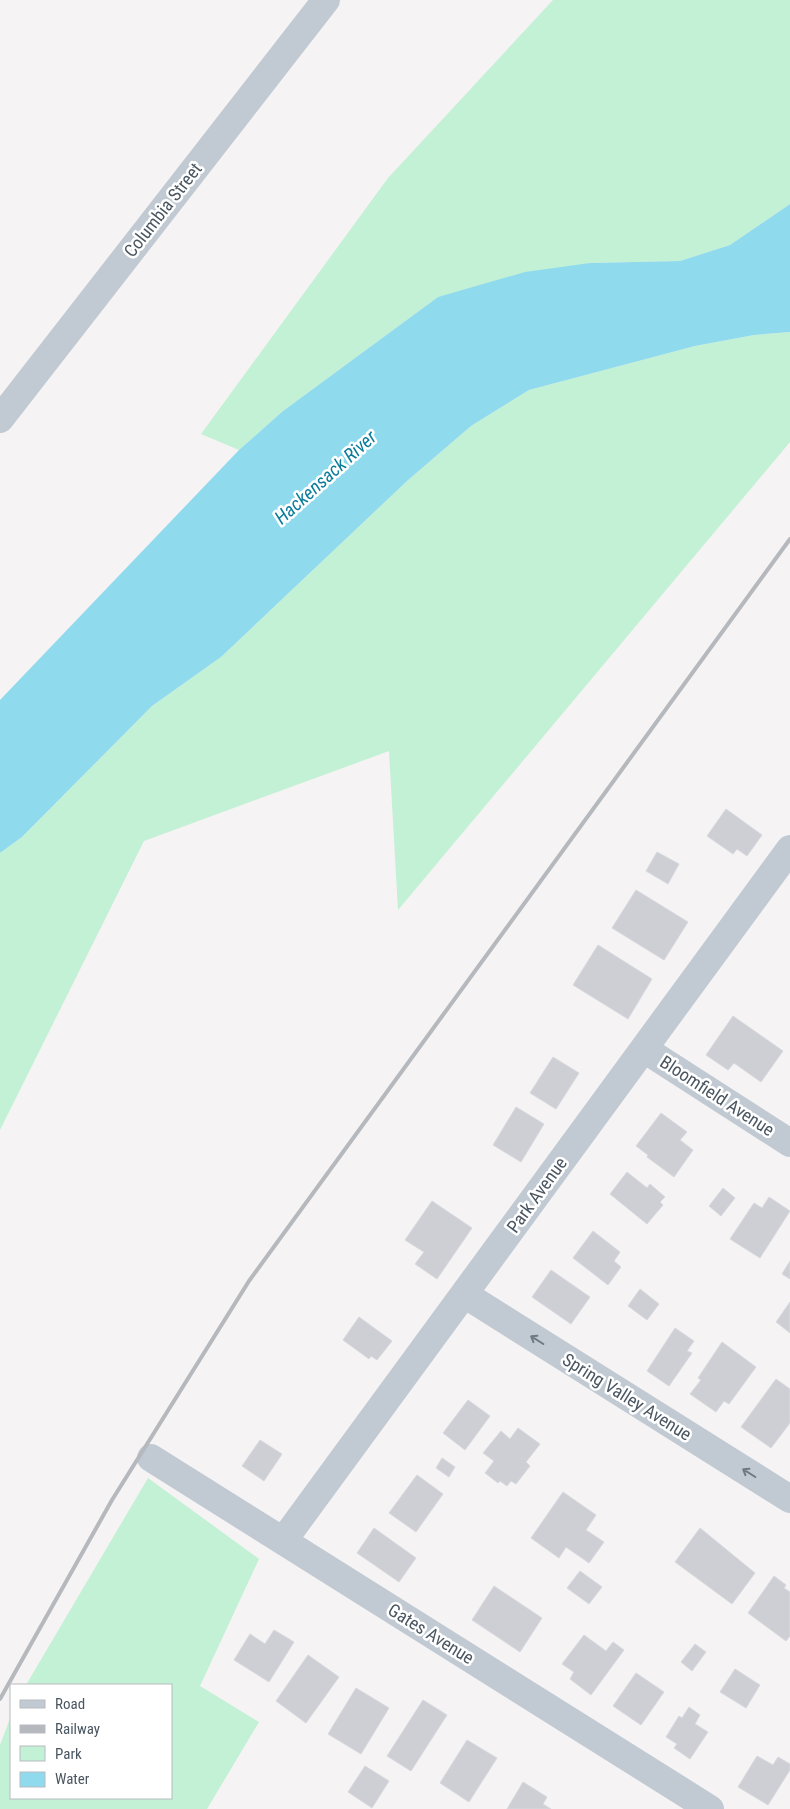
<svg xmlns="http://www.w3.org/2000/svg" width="790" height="1809" font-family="'Roboto Condensed',sans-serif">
<rect width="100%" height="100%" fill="#f5f3f3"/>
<path fill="#c3f1d5" d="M 553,0 L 790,0 L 790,204 L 730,245 L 680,261 L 590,263 L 438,297 L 283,411 L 239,450 L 201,434 L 388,178 Z
M 790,332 L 790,442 L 398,910 L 389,751 L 144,841 L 0,1130 L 0,853 L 22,837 L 152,706 L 221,657 L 407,481 L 471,426 L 529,390 L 695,346 L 754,335 Z
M 148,1478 L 259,1559 L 200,1686 L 259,1722 L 207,1809 L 0,1809 L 0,1745 L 11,1716 L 11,1798 L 171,1798 L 171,1685 L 26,1685 Z"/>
<path fill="#90daee" d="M 790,204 L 790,332 L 754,335 L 695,346 L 529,390 L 471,426 L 407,481 L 221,657 L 152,706 L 22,837 L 0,853 L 0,700 L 239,450 L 283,411 L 438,297 L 525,272 L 590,263 L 680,261 L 730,245 Z"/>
<path fill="#cdcfd5" stroke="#d7d9de" d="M 726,809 L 762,835 L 747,856 L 737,849 L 733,854 L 707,836 Z
M 657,852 L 679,864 L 668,884 L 646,871 Z
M 636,890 L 688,922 L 664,960 L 612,928 Z
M 598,945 L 652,979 L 628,1019 L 573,985 Z
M 733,1016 L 783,1051 L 761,1082 L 734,1063 L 728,1070 L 706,1055 Z
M 553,1057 L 579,1073 L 556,1109 L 530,1093 Z
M 516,1107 L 544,1124 L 521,1162 L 493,1145 Z
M 661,1113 L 687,1132 L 680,1140 L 693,1150 L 674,1177 L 647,1157 L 648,1155 L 636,1146 Z
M 627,1172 L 647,1188 L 650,1184 L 665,1197 L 660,1202 L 663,1205 L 647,1224 L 610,1194 Z
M 723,1188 L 735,1198 L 721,1216 L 709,1206 Z
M 769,1197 L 790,1211 L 760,1258 L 730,1239 L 754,1203 L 762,1208 Z
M 432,1201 L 472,1228 L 437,1279 L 415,1264 L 424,1252 L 405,1240 Z
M 593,1231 L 620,1252 L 614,1261 L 621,1267 L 608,1285 L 573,1258 Z
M 790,1261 L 790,1279 L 782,1274 Z
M 551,1270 L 590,1297 L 571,1324 L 532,1297 Z
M 640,1289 L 659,1304 L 647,1320 L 628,1306 Z
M 790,1302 L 790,1333 L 776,1322 Z
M 359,1317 L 392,1341 L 377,1360 L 371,1356 L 369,1359 L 343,1340 Z
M 675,1328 L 694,1341 L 687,1351 L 692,1353 L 669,1386 L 647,1371 Z
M 722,1342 L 756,1367 L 729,1404 L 724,1401 L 716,1412 L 690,1394 L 701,1380 L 698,1378 Z
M 776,1379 L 790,1389 L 790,1423 L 771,1448 L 741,1427 Z
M 468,1400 L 490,1416 L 465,1450 L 443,1433 Z
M 518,1428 L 540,1444 L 526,1462 L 530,1466 L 516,1484 L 511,1481 L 507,1486 L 500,1481 L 498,1483 L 485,1473 L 494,1461 L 483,1453 L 501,1431 L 510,1439 Z
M 260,1440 L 282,1454 L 264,1481 L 242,1466 Z
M 442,1458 L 455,1467 L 449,1477 L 436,1468 Z
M 417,1475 L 443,1494 L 416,1532 L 389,1513 Z
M 563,1492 L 596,1515 L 586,1530 L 604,1542 L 589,1563 L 566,1547 L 559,1558 L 531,1538 Z
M 374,1528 L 416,1558 L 399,1582 L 357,1553 Z
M 700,1528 L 755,1573 L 732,1604 L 675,1562 Z
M 580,1571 L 602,1587 L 589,1604 L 567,1588 Z
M 774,1576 L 786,1585 L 784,1588 L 790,1592 L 790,1636 L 786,1641 L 748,1613 Z
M 494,1586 L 542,1618 L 520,1652 L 472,1620 Z
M 274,1630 L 294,1642 L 269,1682 L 234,1660 L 250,1634 L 265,1644 Z
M 584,1635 L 606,1651 L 613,1642 L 624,1650 L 591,1695 L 570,1679 L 574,1672 L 562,1664 Z
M 695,1644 L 706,1652 L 692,1671 L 681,1662 Z
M 308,1655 L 339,1677 L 306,1723 L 276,1701 Z
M 735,1669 L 760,1685 L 746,1708 L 720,1692 Z
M 636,1673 L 664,1692 L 641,1725 L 613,1706 Z
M 356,1688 L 389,1708 L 361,1754 L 328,1734 Z
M 423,1700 L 447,1715 L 411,1771 L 387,1756 Z
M 689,1707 L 700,1715 L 695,1724 L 708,1732 L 690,1759 L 674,1748 L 677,1744 L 666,1737 L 679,1716 L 682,1718 Z
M 467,1740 L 497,1758 L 469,1802 L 440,1783 Z
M 757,1756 L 773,1765 L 778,1757 L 790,1764 L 790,1770 L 768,1805 L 738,1787 Z
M 365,1766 L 389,1781 L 372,1808 L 348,1792 Z
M 523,1782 L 547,1797 L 543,1804 L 551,1809 L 507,1809 Z"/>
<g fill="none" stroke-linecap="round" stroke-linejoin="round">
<path stroke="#c1cad2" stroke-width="28" d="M 0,419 L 326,0
M 644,1049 L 790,1143
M 464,1294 L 790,1499
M 151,1458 L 710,1809
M 283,1541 L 790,849"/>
<path stroke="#b5b8bd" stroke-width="4" d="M 0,1699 L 112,1500 L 249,1281 L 790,539"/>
</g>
<defs><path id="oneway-shaft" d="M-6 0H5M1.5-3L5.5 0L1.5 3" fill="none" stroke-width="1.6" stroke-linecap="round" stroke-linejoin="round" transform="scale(1.25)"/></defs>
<g stroke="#6e7983">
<use href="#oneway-shaft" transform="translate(537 1340) rotate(-148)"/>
<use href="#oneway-shaft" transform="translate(749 1473) rotate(-148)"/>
</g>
<g text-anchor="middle" stroke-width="5" stroke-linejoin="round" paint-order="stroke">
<g font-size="18" fill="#4a5661" stroke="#fff">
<text transform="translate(163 210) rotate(-52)" y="6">Columbia Street</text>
<text transform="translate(717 1096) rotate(33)" y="6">Bloomfield Avenue</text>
<text transform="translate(537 1195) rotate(-54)" y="6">Park Avenue</text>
<text transform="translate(627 1397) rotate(32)" y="6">Spring Valley Avenue</text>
<text transform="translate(431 1634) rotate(32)" y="6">Gates Avenue</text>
</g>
<g font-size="19" font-style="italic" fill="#0c7c9b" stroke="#fff">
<text transform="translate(325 477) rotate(-42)" y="7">Hackensack River</text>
</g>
</g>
<rect x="10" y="1684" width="162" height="115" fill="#ffffff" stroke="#b7bbc0"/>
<rect x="20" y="1700" width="25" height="8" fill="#c1cad2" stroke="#b7bbc0"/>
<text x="55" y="1709" font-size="15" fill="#4a5661">Road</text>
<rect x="20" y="1725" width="25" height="8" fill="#b5b8bd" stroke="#b7bbc0"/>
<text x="55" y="1734" font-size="15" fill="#4a5661">Railway</text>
<rect x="20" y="1746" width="25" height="15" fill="#c3f1d5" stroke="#b7bbc0"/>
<text x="55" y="1759" font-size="15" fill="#4a5661">Park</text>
<rect x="20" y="1772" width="25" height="15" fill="#90daee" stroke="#b7bbc0"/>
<text x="55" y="1784" font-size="15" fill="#4a5661">Water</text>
</svg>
